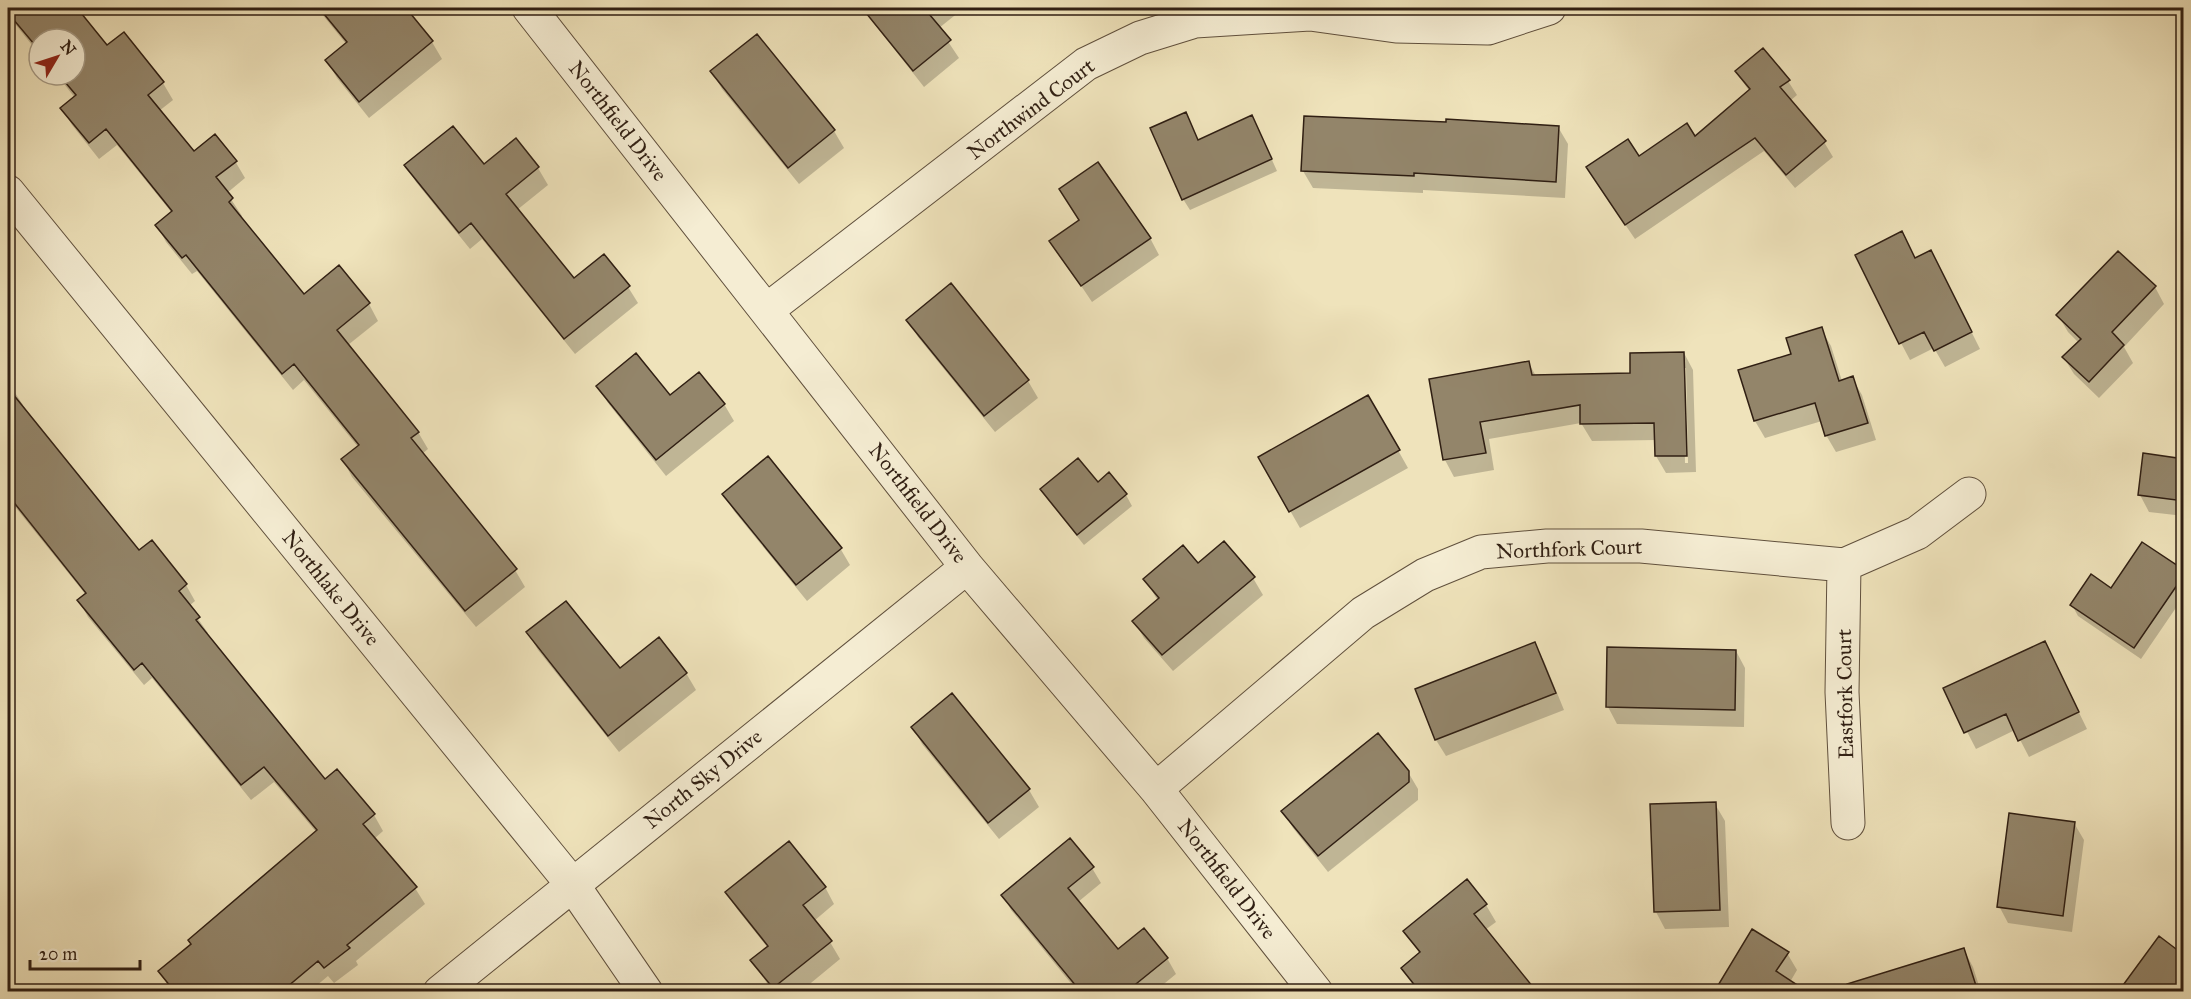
<svg xmlns="http://www.w3.org/2000/svg" width="2191" height="999" font-family="'IM FELL Great Primer',serif">
<rect width="100%" height="100%" fill="#efe3bb"/>
<filter id="stains"><feTurbulence type="fractalNoise" baseFrequency=".00333" numOctaves="4"/><feColorMatrix values="0 0 0 0 .2 0 0 0 0 .09 0 0 0 0 .02 0 0 0 .5 -.17"/></filter>
<radialGradient id="worn" r=".72"><stop offset=".6" stop-color="#630" stop-opacity="0"/><stop offset="1" stop-color="#630" stop-opacity=".3"/></radialGradient>
<path fill="#0003" fill-rule="evenodd" d="M 8,8 L 75,8 L 107,47 L 123,34 L 163,83 L 173,100 L 159,111 L 193,153 L 235,161 L 245,178 L 227,193 L 242,216 L 240,217 L 304,296 L 369,304 L 378,321 L 348,345 L 418,432 L 428,449 L 422,454 L 515,570 L 525,587 L 476,627 L 352,477 L 343,460 L 358,447 L 304,380 L 293,390 L 197,271 L 192,274 L 166,242 L 157,225 L 172,213 L 117,145 L 99,159 L 72,125 L 62,108 L 75,98 L 57,75 L 75,75 L 75,39 L 39,39 L 39,54 L 8,15 Z
M 317,8 L 404,8 L 432,42 L 442,59 L 369,118 L 337,78 L 327,61 L 347,45 Z
M 862,8 L 964,8 L 939,28 L 959,58 L 924,87 Z
M 712,72 L 834,131 L 844,148 L 799,184 L 722,89 Z
M 1736,72 L 1788,81 L 1797,95 L 1790,101 L 1824,142 L 1833,157 L 1795,188 L 1764,151 L 1635,239 L 1596,182 L 1638,158 L 1695,138 L 1750,92 Z
M 1185,114 L 1199,141 L 1258,129 L 1277,171 L 1190,210 L 1183,199 Z
M 1558,127 L 1568,144 L 1565,198 L 1423,190 L 1423,193 L 1313,188 L 1303,171 Z
M 516,140 L 538,168 L 548,185 L 517,210 L 574,280 L 628,287 L 638,303 L 575,354 L 482,239 L 470,249 L 416,182 L 406,165 L 483,166 Z
M 1061,190 L 1150,238 L 1159,255 L 1092,302 L 1051,241 L 1080,221 Z
M 1915,259 L 1940,269 L 1980,349 L 1945,367 L 1934,348 L 1910,360 L 1901,343 Z
M 2155,287 L 2164,304 L 2124,347 L 2133,363 L 2099,398 L 2074,374 L 2064,358 L 2079,343 L 2068,332 L 2058,315 Z
M 908,320 L 1028,381 L 1038,398 L 995,432 L 918,337 Z
M 1821,329 L 1831,346 L 1842,381 L 1852,378 L 1862,395 L 1876,440 L 1836,452 L 1826,435 L 1822,421 L 1765,438 L 1755,421 L 1740,371 L 1793,355 Z
M 1684,353 L 1693,370 L 1696,472 L 1666,473 L 1656,456 L 1656,440 L 1592,441 L 1581,423 L 1489,439 L 1494,470 L 1454,477 L 1445,460 L 1430,380 L 1528,362 L 1536,376 L 1631,375 ZM 1683,368 L 1686,368 L 1688,463 L 1685,463 Z
M 8,382 L 23,405 L 21,406 L 139,552 L 186,585 L 195,601 L 189,606 L 208,633 L 206,635 L 324,782 L 336,771 L 374,815 L 383,831 L 374,839 L 415,888 L 425,904 L 356,961 L 358,965 L 334,983 L 328,976 L 309,992 L 166,992 L 170,988 L 160,972 L 317,833 L 274,782 L 251,800 L 152,678 L 144,685 L 88,617 L 79,601 L 86,595 L 8,498 Z
M 598,386 L 724,404 L 734,421 L 666,476 L 608,403 Z
M 1368,397 L 1408,468 L 1300,528 L 1260,458 Z
M 2184,408 L 2184,516 L 2149,512 L 2140,495 L 2177,459 Z
M 1097,484 L 1126,495 L 1132,506 L 1084,545 L 1048,500 L 1042,489 Z
M 724,494 L 840,548 L 850,565 L 807,601 L 734,511 Z
M 1198,565 L 1253,578 L 1263,595 L 1173,671 L 1144,638 L 1134,621 L 1158,601 L 1145,579 Z
M 2184,572 L 2184,596 L 2141,659 L 2078,616 L 2072,605 Z
M 528,633 L 619,671 L 686,673 L 696,690 L 619,752 L 538,650 Z
M 2045,643 L 2087,729 L 2029,757 L 2015,730 L 1976,749 L 1945,689 Z
M 1535,644 L 1544,661 L 1564,710 L 1446,756 L 1436,740 L 1417,690 Z
M 1736,651 L 1745,668 L 1744,727 L 1617,724 L 1608,707 Z
M 952,695 L 1029,790 L 1039,807 L 999,839 L 922,744 L 913,727 Z
M 1408,772 L 1418,789 L 1418,800 L 1328,872 L 1293,828 L 1283,811 Z
M 1715,804 L 1725,821 L 1729,927 L 1665,929 L 1656,912 Z
M 2074,823 L 2084,840 L 2072,932 L 2008,923 L 1999,906 Z
M 1092,868 L 1101,883 L 1078,902 L 1117,951 L 1167,958 L 1176,974 L 1154,992 L 1078,992 L 1011,910 L 1003,895 Z
M 825,887 L 834,904 L 814,921 L 830,942 L 840,959 L 800,992 L 773,992 L 752,961 L 768,948 L 737,909 L 727,893 Z
M 1486,905 L 1496,922 L 1485,930 L 1535,992 L 1418,992 L 1403,968 L 1420,954 L 1405,931 Z
M 1964,950 L 1973,967 L 1981,992 L 1871,992 Z
M 1787,953 L 1797,970 L 1790,982 L 1715,992 Z"/>
<path fill="#93856a" stroke="#301f13" stroke-width="1.5" d="M 8,8 L 77,8 L 107,45 L 124,32 L 164,82 L 148,95 L 194,151 L 215,134 L 237,161 L 216,177 L 233,198 L 229,202 L 304,294 L 339,265 L 370,303 L 337,330 L 419,432 L 411,438 L 517,569 L 465,611 L 341,459 L 359,445 L 294,364 L 282,374 L 186,255 L 182,258 L 155,225 L 172,211 L 106,129 L 89,143 L 60,108 L 76,95 L 59,75 L 75,75 L 75,39 L 39,39 L 39,50 L 8,13 Z
M 319,8 L 406,8 L 433,41 L 359,102 L 325,60 L 347,42 Z
M 862,8 L 924,8 L 951,40 L 913,71 Z
M 757,34 L 835,130 L 788,168 L 710,71 Z
M 1763,48 L 1790,80 L 1780,87 L 1826,141 L 1786,175 L 1755,138 L 1625,225 L 1586,167 L 1628,139 L 1639,156 L 1687,123 L 1695,136 L 1750,89 L 1735,71 Z
M 1186,112 L 1198,140 L 1252,115 L 1272,159 L 1182,200 L 1150,128 Z
M 1304,116 L 1446,122 L 1446,119 L 1559,126 L 1556,182 L 1414,173 L 1414,176 L 1301,171 Z
M 453,126 L 484,164 L 516,138 L 539,167 L 506,194 L 574,278 L 604,254 L 630,286 L 564,339 L 471,223 L 459,233 L 404,165 Z
M 1098,162 L 1151,238 L 1081,286 L 1049,241 L 1079,220 L 1059,189 Z
M 1902,231 L 1915,258 L 1931,250 L 1972,332 L 1934,351 L 1924,332 L 1899,344 L 1855,255 Z
M 2118,251 L 2156,286 L 2112,332 L 2124,345 L 2089,382 L 2062,357 L 2081,339 L 2056,315 Z
M 951,283 L 1029,380 L 984,416 L 906,320 Z
M 1822,327 L 1839,381 L 1853,376 L 1868,423 L 1825,436 L 1815,403 L 1754,421 L 1738,370 L 1791,354 L 1786,338 Z
M 1684,352 L 1687,456 L 1655,456 L 1654,423 L 1580,424 L 1580,405 L 1480,422 L 1486,453 L 1443,460 L 1429,379 L 1529,361 L 1532,375 L 1630,373 L 1630,353 Z
M 636,353 L 670,395 L 699,372 L 725,404 L 656,460 L 596,386 Z
M 8,388 L 139,550 L 152,540 L 187,584 L 179,591 L 200,617 L 196,620 L 325,779 L 337,769 L 375,814 L 363,824 L 417,887 L 347,945 L 350,948 L 324,968 L 318,961 L 281,992 L 175,992 L 158,971 L 191,944 L 188,940 L 317,830 L 264,767 L 241,785 L 142,663 L 134,670 L 77,600 L 86,593 L 8,495 Z
M 1368,395 L 1400,450 L 1289,512 L 1258,457 Z
M 2143,453 L 2184,459 L 2184,501 L 2138,495 Z
M 768,456 L 842,548 L 796,585 L 722,494 Z
M 1078,458 L 1098,482 L 1109,472 L 1127,494 L 1077,535 L 1040,489 Z
M 1224,541 L 1255,577 L 1162,655 L 1132,621 L 1159,598 L 1143,579 L 1183,545 L 1198,563 Z
M 2142,542 L 2184,570 L 2184,575 L 2134,648 L 2070,605 L 2091,574 L 2111,588 Z
M 566,601 L 620,668 L 659,637 L 687,673 L 608,736 L 526,632 Z
M 2045,641 L 2079,712 L 2018,741 L 2006,714 L 1964,733 L 1943,688 Z
M 1535,642 L 1556,693 L 1435,740 L 1415,689 Z
M 1607,647 L 1736,650 L 1735,710 L 1606,707 Z
M 952,693 L 1030,789 L 988,823 L 911,727 Z
M 1378,733 L 1409,771 L 1409,782 L 1318,856 L 1281,811 Z
M 1716,802 L 1720,910 L 1654,912 L 1650,804 Z
M 2009,813 L 2075,822 L 2063,916 L 1997,907 Z
M 1070,838 L 1094,867 L 1068,888 L 1118,949 L 1144,928 L 1168,958 L 1126,992 L 1081,992 L 1001,895 Z
M 789,841 L 826,887 L 803,905 L 832,941 L 773,988 L 750,960 L 768,946 L 725,892 Z
M 1467,879 L 1487,904 L 1474,914 L 1537,992 L 1420,992 L 1401,968 L 1420,952 L 1403,931 Z
M 1752,929 L 1789,952 L 1776,971 L 1808,992 L 1714,992 Z
M 2159,936 L 2184,955 L 2184,992 L 2118,992 Z
M 1964,948 L 1978,992 L 1848,992 L 1847,984 Z"/>
<g fill="none" stroke-linecap="round" stroke-linejoin="round">
<g stroke="#60503d" stroke-width="35">
<path id="street" d="M 529,8 L 967,567 L 1156,789 L 1316,992
M 8,192 L 572,884 L 646,992
M 767,310 L 1086,64 L 1140,38 L 1195,21 L 1310,14 L 1396,26 L 1488,28 L 1549,8
M 1844,565 L 1842,692 L 1848,823
M 1156,789 L 1363,613 L 1425,575 L 1481,552 L 1547,546 L 1641,546 L 1844,565 L 1917,533 L 1969,494
M 440,992 L 967,567"/>
</g>
<use href="#street" stroke="#f5edd3" stroke-width="33"/>
</g>
<g text-anchor="middle" stroke-width="4.5" stroke-linejoin="round" paint-order="stroke">
<g font-size="21" fill="#301f13" stroke="#f5edd3">
<text transform="translate(1031 109) rotate(-37)" y="7">Northwind Court</text>
<text transform="translate(618 121) rotate(52)" y="7">Northfield Drive</text>
<text transform="translate(918 503) rotate(52)" y="7">Northfield Drive</text>
<text transform="translate(1569 549) rotate(-2)" y="7">Northfork Court</text>
<text transform="translate(331 588) rotate(51)" y="7">Northlake Drive</text>
<text transform="translate(1845 694) rotate(-91)" y="7">Eastfork Court</text>
<text transform="translate(703 779) rotate(-39)" y="7">North Sky Drive</text>
<text transform="translate(1227 879) rotate(52)" y="7">Northfield Drive</text>
</g>
</g>
<rect width="2191" height="999" fill="none" stroke="#efe3bb" stroke-width="30"/>
<rect x="9" y="9" width="2173" height="981" fill="none" stroke="#301f13" stroke-width="3"/>
<rect x="15" y="15" width="2161" height="969" fill="none" stroke="#301f13" stroke-width="1.5"/>
<g transform="translate(57 57) rotate(51)"><circle r="28" fill="#f5edd3" stroke="#a69b86" stroke-width="1.5"/>
<path d="M0-4.5L10 22L0 15L-10 22Z" fill="#8f2418"/>
<text y="-9" font-size="16" font-weight="bold" text-anchor="middle" fill="#301f13">N</text>
</g>
<path d="M30 960v9h110v-9" fill="none" stroke="#301f13" stroke-width="3"/>
<text x="39" y="960" font-size="18" fill="#301f13" stroke="#f5edd3" stroke-width="4.5" paint-order="stroke">20 m</text>
<rect width="100%" height="100%" filter="url(#stains)"/>
<rect width="100%" height="100%" fill="url(#worn)"/>
</svg>
